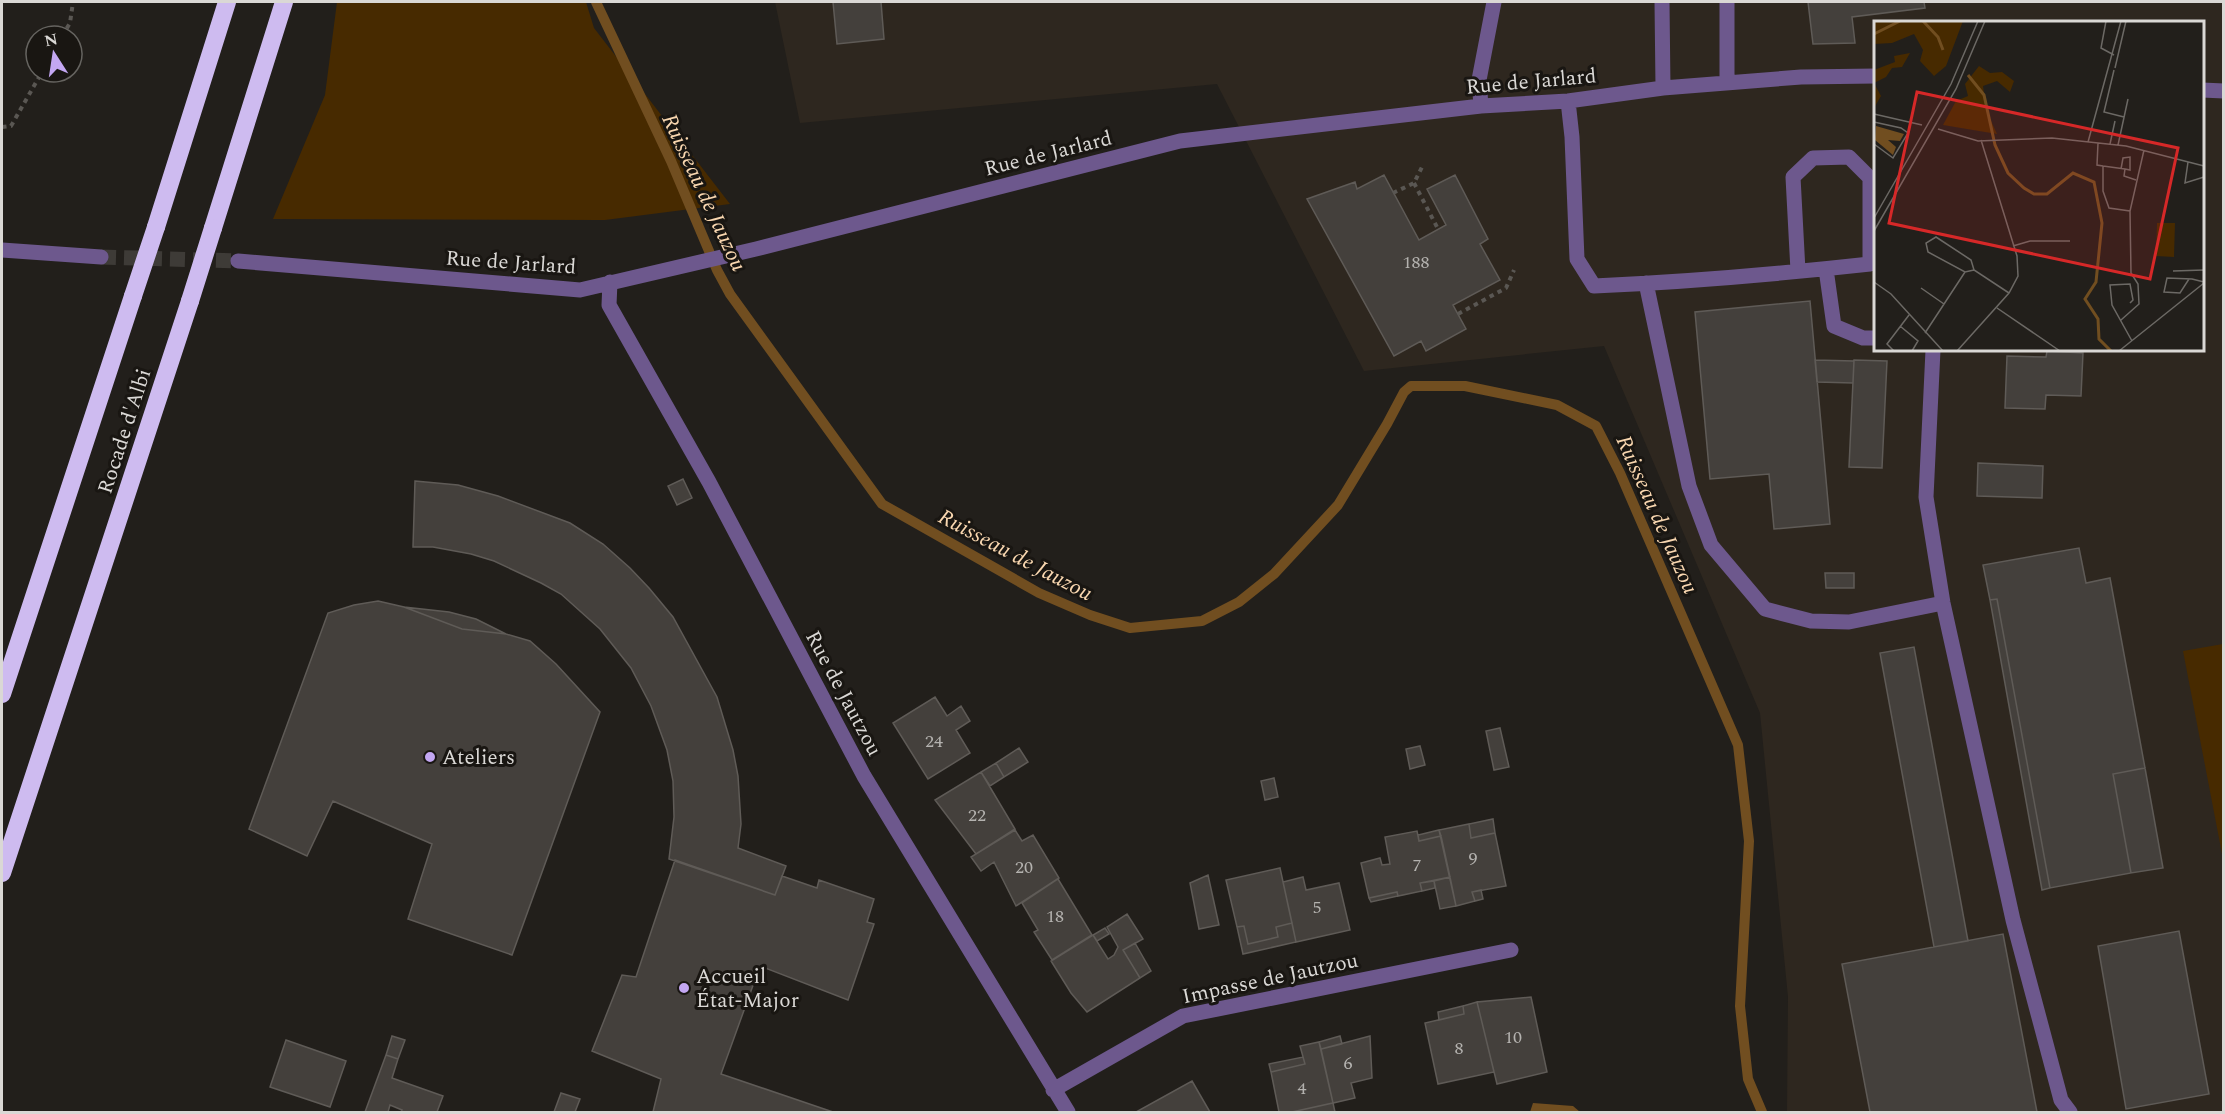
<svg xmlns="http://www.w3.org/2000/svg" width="2225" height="1114" font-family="Spectral,serif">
<rect width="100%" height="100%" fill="#221f1b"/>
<path fill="#2e271f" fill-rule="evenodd" d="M 775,2 L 2223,2 L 2223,1112 L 1787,1112 L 1788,997 L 1760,713 L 1604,346 L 1364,371 L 1217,84 L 800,123 ZM 1876,22 L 2202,22 L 2202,350 L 1876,350 Z"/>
<path fill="#472a00" d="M 337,2 L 586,2 L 594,28 L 730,204 L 605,220 L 273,219 L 325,95 Z
M 2223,644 L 2224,644 L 2223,859 L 2183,651 Z"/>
<path fill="#714e20" d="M 1533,1103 L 1573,1106 L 1580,1112 L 1530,1112 Z"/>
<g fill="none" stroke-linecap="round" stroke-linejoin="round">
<path stroke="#714e20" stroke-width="10" d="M 596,2 L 671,161 L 717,270 L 730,294 L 882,504 L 1039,593 L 1090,615 L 1130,628 L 1202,621 L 1239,602 L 1274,574 L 1338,505 L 1387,424 L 1404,392 L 1411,386 L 1465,386 L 1557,405 L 1596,426 L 1620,473 L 1738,745 L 1749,841 L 1740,1006 L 1748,1079 L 1762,1112"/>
</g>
<path fill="#44403c" stroke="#5f5b57" stroke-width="1.5" d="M 833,2 L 881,2 L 884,39 L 837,44 Z
M 1808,2 L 1924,2 L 1925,8 L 1852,17 L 1855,43 L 1813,44 Z
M 1384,175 L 1419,240 L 1446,225 L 1427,189 L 1455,175 L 1488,239 L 1480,244 L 1500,280 L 1453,305 L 1466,329 L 1426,351 L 1421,341 L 1394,356 L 1307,199 L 1355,182 L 1357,189 Z
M 1810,301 L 1830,524 L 1774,529 L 1769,474 L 1710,479 L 1695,312 Z
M 2047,351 L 2083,353 L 2081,396 L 2046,395 L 2045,409 L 2005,408 L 2007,356 L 2046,357 Z
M 1815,360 L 1854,361 L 1853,383 L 1817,382 Z
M 1854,360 L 1887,361 L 1882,468 L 1849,467 Z
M 1978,463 L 2043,466 L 2042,498 L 1977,496 Z
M 683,479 L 692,498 L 677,505 L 668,486 Z
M 415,481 L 458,485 L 498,496 L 570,523 L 603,544 L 630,568 L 649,588 L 673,617 L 717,697 L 733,750 L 738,776 L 741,824 L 738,848 L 786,866 L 775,895 L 669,859 L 674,817 L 673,781 L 667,750 L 651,706 L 631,668 L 600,629 L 561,594 L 541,583 L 494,561 L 471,554 L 433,547 L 413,547 Z
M 2079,548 L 2086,583 L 2110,578 L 2145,768 L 2113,774 L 2131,873 L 2050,888 L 1997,599 L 1990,600 L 1983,565 Z
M 1825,573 L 1854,573 L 1854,588 L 1826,588 Z
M 1997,599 L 2050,888 L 2042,890 L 1990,600 Z
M 378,601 L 404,607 L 462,629 L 506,634 L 530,641 L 556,664 L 600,712 L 512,955 L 408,919 L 432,844 L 333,801 L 307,856 L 249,829 L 328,613 L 354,605 Z
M 404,607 L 449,612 L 476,619 L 506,634 L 462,629 Z
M 1914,647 L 1968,941 L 1934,947 L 1880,653 Z
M 935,697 L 947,716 L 961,706 L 970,721 L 956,730 L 970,753 L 928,779 L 893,723 Z
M 1500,728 L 1509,767 L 1494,770 L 1486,731 Z
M 1420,746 L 1425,765 L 1410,769 L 1406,749 Z
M 1019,748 L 1028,762 L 1004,777 L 996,763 Z
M 996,763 L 1004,777 L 990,786 L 981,772 Z
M 2145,768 L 2163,868 L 2131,873 L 2113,774 Z
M 981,772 L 1015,829 L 976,854 L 935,800 Z
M 1274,778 L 1278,797 L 1265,800 L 1261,781 Z
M 1493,819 L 1495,833 L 1471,838 L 1469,824 Z
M 1469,824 L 1471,838 L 1495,833 L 1506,886 L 1472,892 L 1475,901 L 1456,906 L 1439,830 Z
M 1015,830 L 1022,841 L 1033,835 L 1059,878 L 1016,906 L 994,862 L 981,871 L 971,857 Z
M 1439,830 L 1441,836 L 1419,841 L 1418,835 Z
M 1417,831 L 1419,841 L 1441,836 L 1450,877 L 1420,883 L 1422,891 L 1398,896 L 1397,892 L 1369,898 L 1361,863 L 1380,858 L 1382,865 L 1390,864 L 1385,837 Z
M 675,860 L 775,895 L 782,876 L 817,888 L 819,880 L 874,899 L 867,922 L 874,924 L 848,1000 L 760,966 L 721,1074 L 833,1112 L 653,1112 L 661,1079 L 592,1051 L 622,975 L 636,977 Z
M 1280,868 L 1292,923 L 1276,927 L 1278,937 L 1248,944 L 1244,926 L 1237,927 L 1226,880 Z
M 1208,875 L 1219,925 L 1199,929 L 1190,883 Z
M 1303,877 L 1306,890 L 1339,883 L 1350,930 L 1296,942 L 1283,882 Z
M 1450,877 L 1456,906 L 1440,909 L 1434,881 Z
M 1058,879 L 1092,935 L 1052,960 L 1034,932 L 1038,930 L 1022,903 Z
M 1434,881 L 1435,888 L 1422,891 L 1420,883 Z
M 1481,890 L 1483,899 L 1475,901 L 1472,892 Z
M 1397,892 L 1398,896 L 1371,902 L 1369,898 Z
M 1127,914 L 1143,939 L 1123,950 L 1140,978 L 1087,1012 L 1071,993 L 1051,961 L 1093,935 L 1108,959 L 1114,955 L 1118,947 L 1107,927 Z
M 1292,923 L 1296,942 L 1243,954 L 1237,927 L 1244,926 L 1248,944 L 1278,937 L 1276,927 Z
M 1105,928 L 1109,934 L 1097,941 L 1093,935 Z
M 2179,931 L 2209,1094 L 2126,1109 L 2098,946 Z
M 2003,934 L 2037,1112 L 1870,1112 L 1842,964 Z
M 1135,943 L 1151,971 L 1140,978 L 1123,950 Z
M 1531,997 L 1547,1072 L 1497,1084 L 1477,1002 Z
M 1477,1002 L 1494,1072 L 1438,1084 L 1425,1023 L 1464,1014 L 1463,1006 Z
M 1463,1006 L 1464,1014 L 1439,1020 L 1438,1012 Z
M 392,1036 L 405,1040 L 398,1059 L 386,1055 Z
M 1340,1036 L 1342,1044 L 1321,1049 L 1319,1042 Z
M 1370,1036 L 1372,1078 L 1351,1083 L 1355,1098 L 1333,1103 L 1321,1049 Z
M 286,1040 L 346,1061 L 330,1107 L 270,1087 Z
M 1319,1042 L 1333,1103 L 1292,1112 L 1279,1112 L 1271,1072 L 1305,1064 L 1300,1046 Z
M 386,1055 L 398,1059 L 392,1078 L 443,1096 L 437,1112 L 401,1112 L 402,1110 L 390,1105 L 388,1112 L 365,1112 Z
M 1303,1057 L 1305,1064 L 1271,1072 L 1269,1064 Z
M 1192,1081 L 1210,1112 L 1136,1112 Z
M 561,1093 L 580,1099 L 575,1112 L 554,1112 Z
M 1333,1103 L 1335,1112 L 1292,1112 Z"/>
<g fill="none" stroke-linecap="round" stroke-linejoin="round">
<path stroke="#3e3b37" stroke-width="15" stroke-dasharray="15 8" stroke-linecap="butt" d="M 101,257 L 238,261"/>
<path stroke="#5a5753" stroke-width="4" stroke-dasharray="4.5 4.5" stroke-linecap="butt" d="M 62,36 L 70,23 L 73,2
M 2,127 L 11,126 L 42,72
M 1414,183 L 1438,229
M 1393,193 L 1414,183 L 1422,167
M 1458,314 L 1506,288 L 1514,270"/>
<path stroke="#6d588d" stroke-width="15" d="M 1662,2 L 1663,88
M 1727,83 L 1727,2
M 2202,90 L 2224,91
M 1568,101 L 1572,137 L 1577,259 L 1594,286 C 1686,282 1779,274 1870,264 L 1870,178 L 1849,157 L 1813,158 L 1793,177 L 1798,271
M 1481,106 L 1479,80 L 1494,2
M 2,250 L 101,257
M 238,261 L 580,290 L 756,249 L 1180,141 L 1481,106 L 1568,101 L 1663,88 L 1801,77 L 1876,76
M 1826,269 L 1834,326 L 1863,338 L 1876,338
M 610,282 L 609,305 L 709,482 L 864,776 L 1068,1112
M 1646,283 L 1689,486 L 1711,545 L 1765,609 L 1811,621 L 1849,622 L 1943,603
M 1933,350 L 1926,497 L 1943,603 L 2013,920 L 2061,1100 L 2070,1112
M 1053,1090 L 1183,1016 L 1511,950"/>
<path stroke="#cebbf0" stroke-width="18" d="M 156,227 L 227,2
M 213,228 L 284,2
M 2,694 L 133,296
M 2,873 L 190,301"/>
<path stroke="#cebbf0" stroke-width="18" d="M 133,296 L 156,227
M 190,301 L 213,228"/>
</g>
<g fill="#c3a7f2" stroke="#191612" stroke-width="2">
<circle cx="430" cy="757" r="6"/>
<circle cx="684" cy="988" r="6"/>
</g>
<g text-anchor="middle" stroke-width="6" stroke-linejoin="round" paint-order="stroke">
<g font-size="18" fill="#b4b2af">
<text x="1416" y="268">188</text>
<text x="934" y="747">24</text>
<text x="977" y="821">22</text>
<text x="1473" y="864">9</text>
<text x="1417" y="871">7</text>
<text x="1024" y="873">20</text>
<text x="1317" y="913">5</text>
<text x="1055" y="922">18</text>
<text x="1513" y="1043">10</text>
<text x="1459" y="1054">8</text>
<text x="1348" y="1069">6</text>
<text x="1302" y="1094">4</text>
</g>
<g font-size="21" fill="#dad8d5" stroke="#191612">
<text transform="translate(1531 81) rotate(-5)" y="7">Rue de Jarlard</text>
<text transform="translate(1048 153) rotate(-14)" y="7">Rue de Jarlard</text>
<text transform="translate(511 262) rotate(4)" y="7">Rue de Jarlard</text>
<text transform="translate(124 431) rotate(-72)" y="7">Rocade d'Albi</text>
<text transform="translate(844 693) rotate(62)" y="7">Rue de Jautzou</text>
<text transform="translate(1270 978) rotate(-12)" y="7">Impasse de Jautzou</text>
</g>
<g font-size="21" fill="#dad8d5" stroke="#191612" text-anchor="start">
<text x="442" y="764">Ateliers</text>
<text x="696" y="983">Accueil<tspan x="696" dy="24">État-Major</tspan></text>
</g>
<g font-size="22" font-style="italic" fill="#f9d7b0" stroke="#191612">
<text transform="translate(705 192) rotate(65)" y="8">Ruisseau de Jauzou</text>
<text transform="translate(1658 514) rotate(66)" y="8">Ruisseau de Jauzou</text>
<text transform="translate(1016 554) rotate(28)" y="8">Ruisseau de Jauzou</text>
</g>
</g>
<g transform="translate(1874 21)">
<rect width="330" height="330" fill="#221f1b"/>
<path d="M 0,0 L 89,0 L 72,45 L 60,55 L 46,40 L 49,29 L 40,13 L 18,22 L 0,23 ZM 36,32 L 28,46 L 18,47 L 12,56 L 0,62 L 7,75 L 0,87 L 0,49 L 21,41 L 20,35 ZM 105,45 L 116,52 L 128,51 L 140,60 L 136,71 L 123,60 L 109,65 L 112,89 L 123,113 L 69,104 L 82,80 L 94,75 L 91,63 ZM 283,202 L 301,202 L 300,236 L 282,235 Z" fill="#472a00"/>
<path d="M 2,105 L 30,113 L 26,120 L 14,119 L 22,126 L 19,134 L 1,119 Z" fill="#714e20"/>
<path fill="none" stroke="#714e20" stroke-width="3" d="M 49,0 L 64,16 L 69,29M 0,13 L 26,0M 94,54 L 110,74 L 121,124 L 134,152 L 150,167 L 160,173 L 173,173 L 199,152 L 220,161 L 228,202 L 222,261 L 211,278 L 224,298 L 225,318 L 237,330"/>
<path fill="none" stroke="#6c6965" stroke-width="1.5" d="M 232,0 L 227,27 L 240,34M 241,47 L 252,0M 240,49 L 230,91 L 250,96M 0,93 L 48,104M 0,101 L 27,107 L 34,112 L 19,137 L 0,123M 64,108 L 104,120 L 178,117 L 252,125 L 330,145M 214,121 L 247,0M 224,122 L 223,144 L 229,145 L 251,148 L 256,149 L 256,136 L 249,137 L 247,148M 236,123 L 241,100M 244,124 L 254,78M 314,141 L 311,162 L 330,156M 229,145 L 229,170 L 235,187 L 256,190M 251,148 L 250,155 L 262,159M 0,197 L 77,63 L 104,0M 0,210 L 82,68 L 111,0M 139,225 L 156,220 L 196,220M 100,249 L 91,251 L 54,231 L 52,222 L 62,216 L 97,239 L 100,249 L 135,272M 299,250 L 330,249M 315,258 L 306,272 L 290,271 L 293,257 L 318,258 L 330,261M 0,261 L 17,273 L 69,330M 47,267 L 70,283M 256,282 L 259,279 L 256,263 L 236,264 L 238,284 L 258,320M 123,287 L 186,330M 247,299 L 265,283 L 264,263 L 257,252 L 256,190 L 270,129M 26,305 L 44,320 L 38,330M 51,312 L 91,251M 20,330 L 13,323 L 35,294M 83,330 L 135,272 L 144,255 L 143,235 L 107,119M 245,330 L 330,262"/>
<path fill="#d62828" fill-opacity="0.15" stroke="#d62828" stroke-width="3" d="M 43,71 L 304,127 L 276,258 L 15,202 Z"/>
<rect width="330" height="330" fill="none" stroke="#dad8d5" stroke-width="3"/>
</g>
<rect width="2225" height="1114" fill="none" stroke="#dad8d5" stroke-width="6"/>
<g transform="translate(54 54) rotate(348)"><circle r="28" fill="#191612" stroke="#666460" stroke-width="1.5"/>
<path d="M0-4.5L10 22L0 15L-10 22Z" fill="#c3a7f2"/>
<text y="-9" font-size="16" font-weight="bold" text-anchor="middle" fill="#dad8d5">N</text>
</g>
</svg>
